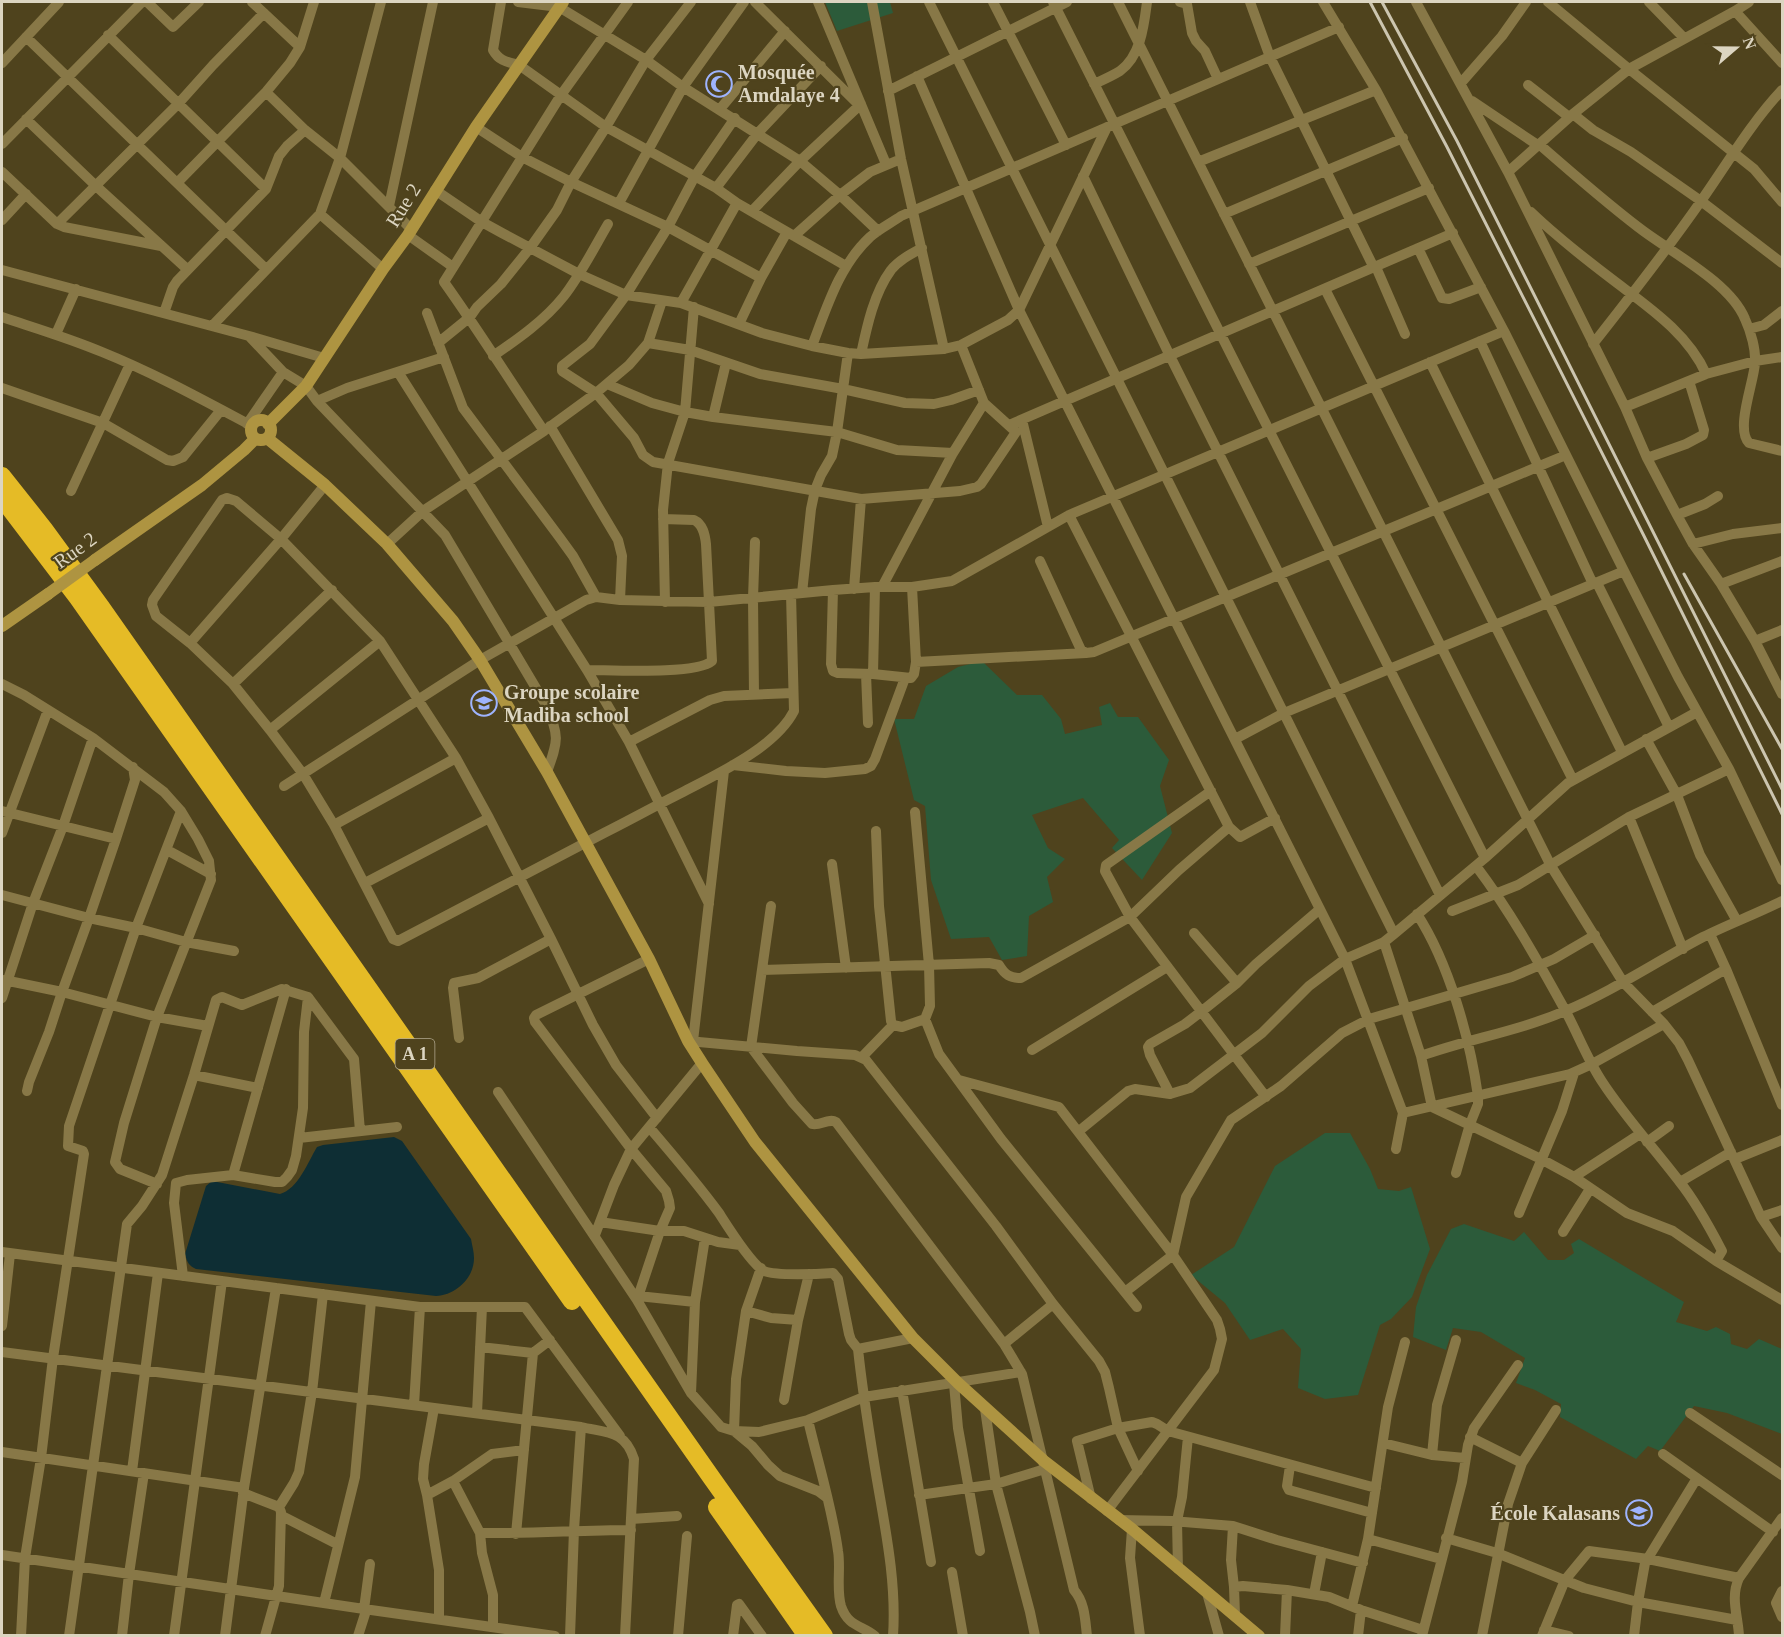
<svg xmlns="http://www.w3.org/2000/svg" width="1784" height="1637" font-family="Georgia,serif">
<rect width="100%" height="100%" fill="#4f431d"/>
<path fill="#2c5b3a" d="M 825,2 L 890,2 L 893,13 L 837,31 Z
M 982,661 L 1017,695 L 1042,695 L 1061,719 L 1065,734 L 1102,725 L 1099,707 L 1110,703 L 1118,717 L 1138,717 L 1169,760 L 1160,786 L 1172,833 L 1142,880 L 1112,848 L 1119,840 L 1083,798 L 1032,815 L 1048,848 L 1065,859 L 1047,877 L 1053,902 L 1029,916 L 1027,956 L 1002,960 L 989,937 L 951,939 L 931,880 L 925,806 L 914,800 L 894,719 L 914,719 L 926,686 L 958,667 Z
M 1325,1133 L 1350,1133 L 1370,1169 L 1378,1189 L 1399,1191 L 1411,1187 L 1430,1249 L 1412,1297 L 1391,1319 L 1380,1325 L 1358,1395 L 1325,1399 L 1298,1388 L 1301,1349 L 1283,1329 L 1250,1340 L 1225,1303 L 1191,1275 L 1234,1247 L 1275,1166 Z
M 1464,1224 L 1514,1241 L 1524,1232 L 1548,1260 L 1564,1260 L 1574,1253 L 1571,1244 L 1579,1239 L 1684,1302 L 1676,1322 L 1707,1331 L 1716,1327 L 1730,1334 L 1731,1344 L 1747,1349 L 1759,1339 L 1782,1349 L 1782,1434 L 1727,1413 L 1694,1406 L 1660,1451 L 1648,1446 L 1636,1459 L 1560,1417 L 1561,1404 L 1535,1390 L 1516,1383 L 1525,1358 L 1481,1332 L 1453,1328 L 1446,1350 L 1413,1337 L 1416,1307 L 1427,1275 L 1451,1229 Z"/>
<path fill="#0e2e34" d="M 394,1137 L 402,1141 L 471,1239 C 472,1245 474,1252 474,1258 C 474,1278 456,1295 436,1296 L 196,1269 C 189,1266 187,1262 185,1254 L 206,1186 L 212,1181 L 280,1194 C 298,1189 308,1162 317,1147 L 323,1145 Z"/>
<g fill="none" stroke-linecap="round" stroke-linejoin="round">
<path stroke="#887847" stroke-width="10" d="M 147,2 L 173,27 L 199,2
M 252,2 L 300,47
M 501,2 L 493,50 C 499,61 507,62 519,65 L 606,127 L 716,188 L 737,203 L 846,266
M 518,2 L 559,7 L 646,60 L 683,87 L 800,161 L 840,195 L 878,231
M 755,2 L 859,105
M 818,2 L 886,164
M 872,2 L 901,159 L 944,349
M 929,2 L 1394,934
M 993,2 L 1066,145
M 1053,2 L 1485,858
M 1118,2 L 1551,866 L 1623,982 L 1664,1024 L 1679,1043 L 1688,1060 L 1761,1217 L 1782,1248
M 1180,2 L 1187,4 L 1192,33 L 1196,41 L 1205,51 L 1218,79
M 1250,2 L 1270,57 L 1374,268
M 1323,2 L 1376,90 L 1504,331 L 1624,571 L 1678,677 L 1729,769 L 1782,880
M 1416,2 L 1508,172 L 1625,407 L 1647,458 L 1677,515 L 1693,544 L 1721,584 L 1755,641 L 1782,694
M 1548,2 L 1629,69 L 1754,169 L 1782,202
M 1649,2 L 1684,38
M 1735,11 L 1782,63
M 108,35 L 266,189
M 26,37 L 266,269
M 2,63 L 59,2
M 917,76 L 1019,310 L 1345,959 L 1403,1113 L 1396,1149
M 1461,83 L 1502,36 L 1526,2
M 1094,84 C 1103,80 1112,76 1120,71 C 1141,56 1144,25 1147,2
M 1528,85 L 1569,117
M 888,91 L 1067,2
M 266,92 L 305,130 L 340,158 L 411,229
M 1472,101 L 1539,146
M 720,109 L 785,31
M 1573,114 L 1593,130 L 1631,152 L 1701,201 L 1782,263
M 735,118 L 695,176 L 668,227 L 626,295 L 590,344 L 562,366 L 562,371 L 596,393 L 634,438 L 643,455 L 653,462 L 861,499 L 960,491 L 977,487 L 981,484 L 1016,432 L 984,403 L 961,345
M 26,119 L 96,186 L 187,269
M 476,127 L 522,157 L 571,182 L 668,227 L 761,278
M 2,144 L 142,2
M 1540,145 C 1572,173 1604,201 1638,227 C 1670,252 1730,282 1745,319 C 1751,332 1756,350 1755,363 C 1754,382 1735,429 1749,443 L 1782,451
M 1198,162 L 1376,90
M 2,172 L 57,224 L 64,227 L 161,246
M 1508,172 L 1573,114 L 1629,69 L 1735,11 L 1749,2
M 1083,176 L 1170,356 L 1440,895
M 177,183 L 266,92 L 290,63 L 300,47 L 314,2
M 716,188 L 758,133 L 821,66
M 435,190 L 482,222 L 502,233 L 579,274 L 626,295 L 681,303 L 762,333 L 812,346 L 848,353 L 861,354 L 944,349 L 961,345 L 1008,320 L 1019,310 L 1107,127
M 619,203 L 683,87 L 744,2
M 389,206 L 433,2
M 752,211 L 800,161 L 861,104
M 1531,212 C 1557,237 1584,258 1613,280 C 1647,306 1688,333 1706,374
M 320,214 L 383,269
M 1224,214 L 1403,138
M 2,220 L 26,194
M 57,224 L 178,104 L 213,65 L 264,13
M 408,235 L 453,267
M 794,236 L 840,195 L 870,172 L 901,159
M 1418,248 L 1442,298 L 1449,299 L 1481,287
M 1249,264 L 1429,188
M 1376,267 L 1405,334
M 2,270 L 249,336 L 324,358
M 1325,289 L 1573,780
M 681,303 L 737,203
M 164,313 L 173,287 L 177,281 L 266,189 L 279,156 L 287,146 L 305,130
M 427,313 L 463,408 L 560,538 L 573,556 L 596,597
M 2,317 C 35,328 69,338 102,352 C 154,373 203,400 252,426
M 739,324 L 761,278 L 787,232
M 212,326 L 320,214 L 340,158 L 381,2
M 1749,329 L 1764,325 L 1782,311
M 56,334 L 76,289
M 1480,341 L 1593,584
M 438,343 L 470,317 L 477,307 L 501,284 L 530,248 L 557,210 L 571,182 L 606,127 L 646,60 L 691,2
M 648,343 L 690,350 L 760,374 L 843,389 L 905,403 L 934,404 L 951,400 L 979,390
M 1593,344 C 1630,297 1667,250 1701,201 C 1727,164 1751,123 1782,90
M 812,346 C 827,307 839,266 870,237 C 879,229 891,223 901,216 L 1339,27
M 861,354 C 867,326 874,293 891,270 C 899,260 911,254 922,248
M 493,356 C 518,339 545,320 564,296 C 581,274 594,248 608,224
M 1430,362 L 1622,752
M 283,372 L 306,386 L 317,401 L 445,535 L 546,705 C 560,736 558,741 547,772
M 398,372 L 587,670 L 629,742 L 709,904
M 607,384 L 652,403 L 685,412 L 713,417 L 837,432 L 897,450 L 953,453
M 2,388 L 103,423 L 167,460 L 173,461 L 183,457 L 221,410
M 317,401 L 347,388 L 444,357
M 1625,407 L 1706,374 L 1755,361 L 1782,357
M 713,417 L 726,363
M 1022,420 L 1048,527
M 247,424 L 283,372 L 250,337
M 1009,425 L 1453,233
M 550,426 L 618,540 L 622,556 L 620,600
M 544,431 C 510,381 479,331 444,282 L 561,95 L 628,2
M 1647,458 L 1686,444 L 1703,435 L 1704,430 L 1689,381
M 71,491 L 130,364
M 1069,515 L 1229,827 L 1240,837 L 1275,818
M 1677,515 L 1705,504 L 1718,496
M 387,544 L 423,511 L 544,431 L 596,393 L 629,365 L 648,343 L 662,301
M 1693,544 L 1733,534 L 1782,528
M 1040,561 L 1081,650 L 1086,653 L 1094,652 L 1566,455
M 1597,583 L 1669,727
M 1721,584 L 1782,561
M 882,587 L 953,453 L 984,403
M 854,589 L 861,499
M 833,590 L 831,664 L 833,671 L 838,673 L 873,674 L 911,678 L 914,674 L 916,662 L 912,587
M 802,593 L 811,509 L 815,490 L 821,475 L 832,456 L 837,432 L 848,353
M 665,602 L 663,510 L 668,463 L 685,412 L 694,307
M 1755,641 L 1782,630
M 190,643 L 281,539 L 325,485
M 916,662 L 1086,653
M 587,670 C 611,670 696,675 712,661 L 706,544 C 705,535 703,524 694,520 L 663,519
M 866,674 L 868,723
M 873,674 L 875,587
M 2,684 L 24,695 L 93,738 L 164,792 L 181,811 L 198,839 L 209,861 L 211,880 L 157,1017 L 124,1123 L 115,1162 L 120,1169 L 157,1184
M 233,684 L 332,590
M 754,695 L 753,598 L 755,542
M 270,730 L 380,641
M 1235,739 L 1284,713 L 1624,571
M 1646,739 L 1677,795 L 1700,855 L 1737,921
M 629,742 L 710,700 L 724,696 L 793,693
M 733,765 L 786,771 L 825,773 L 865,769 L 871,766 L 875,759 L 905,678
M 284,786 L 480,660 L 586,600 L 596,597 L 620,600 L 709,602 L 833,590 L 875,587 L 912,587 L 952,581 L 1069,515 L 1504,331
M 1211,791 L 1106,865 L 1105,871 L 1130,917 L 1266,1097
M 2,811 L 116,839
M 1629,817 L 1683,949
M 334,825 L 456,758
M 876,831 L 879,906 L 891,1021 L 893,1025
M 2,833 L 48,710
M 167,850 L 211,874
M 832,864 L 846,968
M 1476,866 C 1510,911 1538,961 1565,1010 C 1578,1034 1588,1061 1603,1083 C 1626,1118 1654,1148 1679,1181 C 1696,1202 1710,1228 1722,1251 L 1716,1261
M 365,883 L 489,818
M 2,895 L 89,918 L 136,928 L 186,942 L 234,951
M 771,906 L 751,1047 L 793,1103 L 812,1124 C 820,1126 829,1118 836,1122 L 1004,1344 L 1022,1374 L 1074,1590 C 1085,1603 1085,1619 1087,1636
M 1452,911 L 1518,885 L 1629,817 L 1729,769
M 1417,914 C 1449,963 1470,1039 1478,1096 L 1478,1104 L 1470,1124 L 1456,1173
M 1194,933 L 1237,983
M 1710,934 L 1726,969 L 1782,1105
M 1384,942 L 1421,1056 L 1432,1107 L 1541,1159 L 1574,1177 L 1627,1213 L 1673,1231 L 1716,1261 L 1782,1300
M 762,970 L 989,963 L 999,965 C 1005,975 1010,978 1021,978 L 1130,917 L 1179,870 L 1229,827
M 4,980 L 62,992 L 157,1017 L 208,1026
M 2,998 L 33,903 L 63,826 L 93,738
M 1652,1012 L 1726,969
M 925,1019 L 939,1054 L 1001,1139 L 1137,1307
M 893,1025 L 902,1027 L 925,1019 L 930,1006 L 929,965 L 915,812
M 459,1038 L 453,988 L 454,983 L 478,978 L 551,939
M 688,1041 L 797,1051 L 855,1055 L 866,1060 L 996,1226 L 1053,1304 L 1099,1361 L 1105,1372 L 1109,1388 L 1118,1428 L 1138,1471
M 693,1041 L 724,771
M 1032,1050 L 1167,967
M 1421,1056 C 1468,1039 1519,1031 1565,1011 C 1613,991 1657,961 1703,937 C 1729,924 1756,914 1782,901
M 862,1057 L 893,1025
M 194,1075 L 258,1088
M 959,1080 L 1059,1107 L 1173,1255 L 1217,1320 L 1220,1329 L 1222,1339 L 1214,1370 L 1107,1511
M 27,1091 L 29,1082 L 49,1032 L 62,992 L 89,918 L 116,839 L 135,780 L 133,767
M 498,1092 L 637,1300 L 691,1393 L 721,1427 L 734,1431 L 759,1432 L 808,1420 L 864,1397 L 1021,1372
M 1170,1094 L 1150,1055 L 1148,1047 L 1150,1044 L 1185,1024 L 1202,1011 L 1237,983 L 1256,964 L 1320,909
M 1403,1113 L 1570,1074 L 1592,1064 L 1664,1024
M 657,1118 L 616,1065 L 593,1025 L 551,939 L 489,818 L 456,758 L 380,641 L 281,539 L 236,501 L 227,498 L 222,500 L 153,600 L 152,605 L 156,616 L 190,643 L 233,684 L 270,730 L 303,774 L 334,825 L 393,939 L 398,941 C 467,905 535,869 604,833 C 630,820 655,806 681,793 C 717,774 775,748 794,711 L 791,594
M 649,1127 C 673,1155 697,1183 719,1213 C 728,1227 751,1264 764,1271 C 775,1276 820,1274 833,1273 L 838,1279 L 849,1334 L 851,1340 L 858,1349 C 862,1387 868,1425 874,1462 C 883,1519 897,1577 893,1636
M 1079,1131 L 1128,1091 L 1135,1089 L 1170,1094 L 1190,1088 L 1262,1033 L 1309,986 L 1345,959 L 1384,942 L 1394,934 L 1485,858 L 1568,783 L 1697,712
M 299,1138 L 397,1127
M 1647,1142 L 1669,1126
M 1735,1159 L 1782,1140
M 233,1175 L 286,989
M 1574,1177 L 1640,1134
M 1680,1182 L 1731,1152
M 1519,1213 L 1562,1111 L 1574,1073
M 1761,1217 L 1782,1210
M 600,1222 L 660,1231 L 684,1231 L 718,1242 L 740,1245
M 1563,1232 L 1590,1189
M 595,1235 L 614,1185 L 631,1149 L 702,1063
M 2,1252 L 420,1307 L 525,1307 L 620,1436
M 183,1276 L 174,1203 L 176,1183 L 187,1180 L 233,1175 L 275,1182 L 282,1182 L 287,1177 L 292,1170 L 296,1156 L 303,1108 L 304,1032 L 308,997
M 1125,1292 L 1173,1255 L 1186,1197 L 1231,1120 L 1281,1086 L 1342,1033 L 1369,1019 L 1512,977 L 1554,959 L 1595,935
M 638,1296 L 695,1302
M 637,1300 L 660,1231 L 670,1208 L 669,1201 L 666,1191 L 631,1149 L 535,1022 L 534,1018 L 536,1015 L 649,959
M 746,1311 L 771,1318 L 798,1320
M 2,1326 L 10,1254
M 1004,1344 L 1053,1304
M 480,1347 L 533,1353 L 550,1340
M 858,1349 L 913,1338
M 2,1352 L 581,1427 C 607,1433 625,1430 634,1459 L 625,1636
M 954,1384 L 958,1428 L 980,1551
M 902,1390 L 931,1562
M 691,1393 L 695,1302 L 705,1238
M 784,1400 L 798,1320 L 809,1274
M 414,1405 L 420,1307
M 434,1408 L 424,1464 L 423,1479 L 427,1495 L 439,1570 L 439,1618
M 985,1409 L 996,1484 L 1030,1612 L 1035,1636
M 477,1413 L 482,1307
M 1690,1413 L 1782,1475
M 808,1420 C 818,1463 832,1507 838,1551 C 841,1568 836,1589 841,1606 C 848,1627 862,1625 875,1636
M 734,1431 L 736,1379 L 746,1311 L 761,1268
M 734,1431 L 752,1446 L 768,1465 L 780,1476 L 818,1491 L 826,1497
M 1470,1437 L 1522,1463
M 1383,1443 L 1432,1455 L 1465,1458
M 2,1452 L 244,1488
M 1663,1454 L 1773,1532
M 1432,1455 L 1437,1405 L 1456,1340
M 1290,1466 L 1287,1486 L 1289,1490 L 1372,1513
M 132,1471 L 158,1273
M 453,1481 L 480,1533 L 482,1553 L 493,1595 L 493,1627
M 243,1493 L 279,1507 L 281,1512 L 279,1586 L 265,1636
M 427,1495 L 453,1481 L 492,1454 L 524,1450
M 919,1495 L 996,1484 L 1045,1469
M 1091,1499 L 1077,1441 L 1118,1428 L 1152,1422 L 1157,1424 L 1168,1431 L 1376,1488
M 279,1507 L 294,1483 L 299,1472 L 312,1392 L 323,1294
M 282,1516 L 337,1544
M 631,1519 L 677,1516
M 1119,1520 L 1172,1521 L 1233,1526 L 1277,1540 L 1363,1563
M 1233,1526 L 1231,1560 L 1234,1587 L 1235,1615
M 1132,1529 L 1130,1558 L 1140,1636
M 480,1533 C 530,1534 580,1530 631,1530
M 516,1534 L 533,1353
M 1446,1538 L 1497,1553 L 1584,1588 L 1638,1602 L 1737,1620
M 1368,1539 L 1441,1559
M 2,1555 L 364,1609 L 555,1636
M 1178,1569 L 1177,1521 L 1182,1497 L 1188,1437
M 952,1572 L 963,1636
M 1234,1587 L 1243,1586 L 1287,1590 L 1329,1597 L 1361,1610 L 1423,1630
M 1782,1591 L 1776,1603 L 1782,1617
M 1207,1593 L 1219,1636
M 1314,1594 L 1322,1552
M 324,1603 L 355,1477 L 371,1301
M 1352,1606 L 1368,1539 L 1388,1407 L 1405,1342
M 1544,1630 L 1569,1636
M 21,1636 L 25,1558 L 41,1458 L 53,1358 L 84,1154 L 83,1151 L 68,1146 L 69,1126 L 136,928 L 181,811
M 69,1636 L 127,1224 L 142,1206 L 162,1175 L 194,1075 L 216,1000 L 222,997 L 242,1005 L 282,989 L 308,997 L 354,1059 L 360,1131
M 122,1636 L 129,1574 L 144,1473
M 174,1636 L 222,1281
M 225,1636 L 244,1488 L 276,1288
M 358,1636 L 365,1614 L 364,1609 L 370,1564
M 570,1636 L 574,1530 L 581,1427
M 678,1636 L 687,1536
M 733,1636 L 737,1605 L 739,1604 L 762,1636
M 1285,1636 L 1287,1590
M 1358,1636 L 1361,1610
M 1422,1636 L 1462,1482 L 1468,1445 L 1474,1428 L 1518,1365
M 1482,1636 L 1508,1504 L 1522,1463 L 1556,1410
M 1542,1636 L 1565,1580 L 1589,1551 L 1648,1559 L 1739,1578
M 1634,1636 L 1638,1602 L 1645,1563 L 1697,1478
M 1739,1636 C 1738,1615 1730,1598 1739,1578 L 1782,1518"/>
<path stroke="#ae9441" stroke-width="12" d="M251 430a10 10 0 1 1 20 0a10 10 0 1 1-20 0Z
M 268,424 L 306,386 L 383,269 L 408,235 L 476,127 L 563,2
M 267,438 L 325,485 L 387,544 L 453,621 L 480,660 L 547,772 L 649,959 L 688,1041 L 702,1063 L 755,1142 L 913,1338 L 958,1383 L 1044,1461 L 1132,1529 L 1259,1636
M 95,560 L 202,485 L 244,450 L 255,439
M 2,626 L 48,594"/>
<path stroke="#e5bb26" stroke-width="18" d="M 2,476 L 44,529 L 101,607 L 711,1477 L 824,1636
M 2,498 L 78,598 L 572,1301
M 717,1507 L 807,1636"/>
<path stroke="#ccc5af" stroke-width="3" d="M 1370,2 L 1447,147 L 1644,536 L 1782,814
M 1382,2 L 1457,141 L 1782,789
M 1684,574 L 1782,749"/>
<path stroke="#ae9441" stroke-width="12" d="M 48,594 L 95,560"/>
</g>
<defs>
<g id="mosque-ring" transform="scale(1.35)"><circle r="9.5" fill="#4f431d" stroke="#9eb3fd" stroke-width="1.5"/><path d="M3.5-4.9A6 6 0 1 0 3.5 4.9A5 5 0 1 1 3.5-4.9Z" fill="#9eb3fd"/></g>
<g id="school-ring" transform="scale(1.35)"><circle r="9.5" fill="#4f431d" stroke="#9eb3fd" stroke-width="1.5"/><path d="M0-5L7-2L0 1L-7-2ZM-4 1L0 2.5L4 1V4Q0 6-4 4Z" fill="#9eb3fd"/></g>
</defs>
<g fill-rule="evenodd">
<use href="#mosque-ring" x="719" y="84"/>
<use href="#school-ring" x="484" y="703"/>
<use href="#school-ring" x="1639" y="1513"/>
</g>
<g text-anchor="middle" stroke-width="4.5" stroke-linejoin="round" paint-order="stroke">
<rect fill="#4f431d" stroke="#b2a990" stroke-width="1.5" x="395.5" y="1039" width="39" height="30" rx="4.5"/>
<g font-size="18" font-weight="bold" fill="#dcd5c1">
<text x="415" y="1060">A 1</text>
</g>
<g font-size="20" font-weight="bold" fill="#dcd5c1" stroke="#4f431d" text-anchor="start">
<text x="738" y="79">Mosquée<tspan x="738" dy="23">Amdalaye 4</tspan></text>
<text x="504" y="699">Groupe scolaire<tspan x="504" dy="23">Madiba school</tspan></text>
<text x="1620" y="1520" text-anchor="end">École Kalasans</text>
</g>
<g font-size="20" fill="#dcd5c1" stroke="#4f431d">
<text transform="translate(403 205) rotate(-58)" y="7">Rue 2</text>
<text transform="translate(75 550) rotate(-36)" y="7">Rue 2</text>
</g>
</g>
<rect width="1784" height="1637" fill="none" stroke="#dcd5c1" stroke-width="6"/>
<g transform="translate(1736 48) rotate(70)" stroke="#4f431d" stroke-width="4.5" paint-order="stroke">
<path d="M0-4.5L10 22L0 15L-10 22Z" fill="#dcd5c1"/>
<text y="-9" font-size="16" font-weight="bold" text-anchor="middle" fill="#dcd5c1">N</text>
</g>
</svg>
